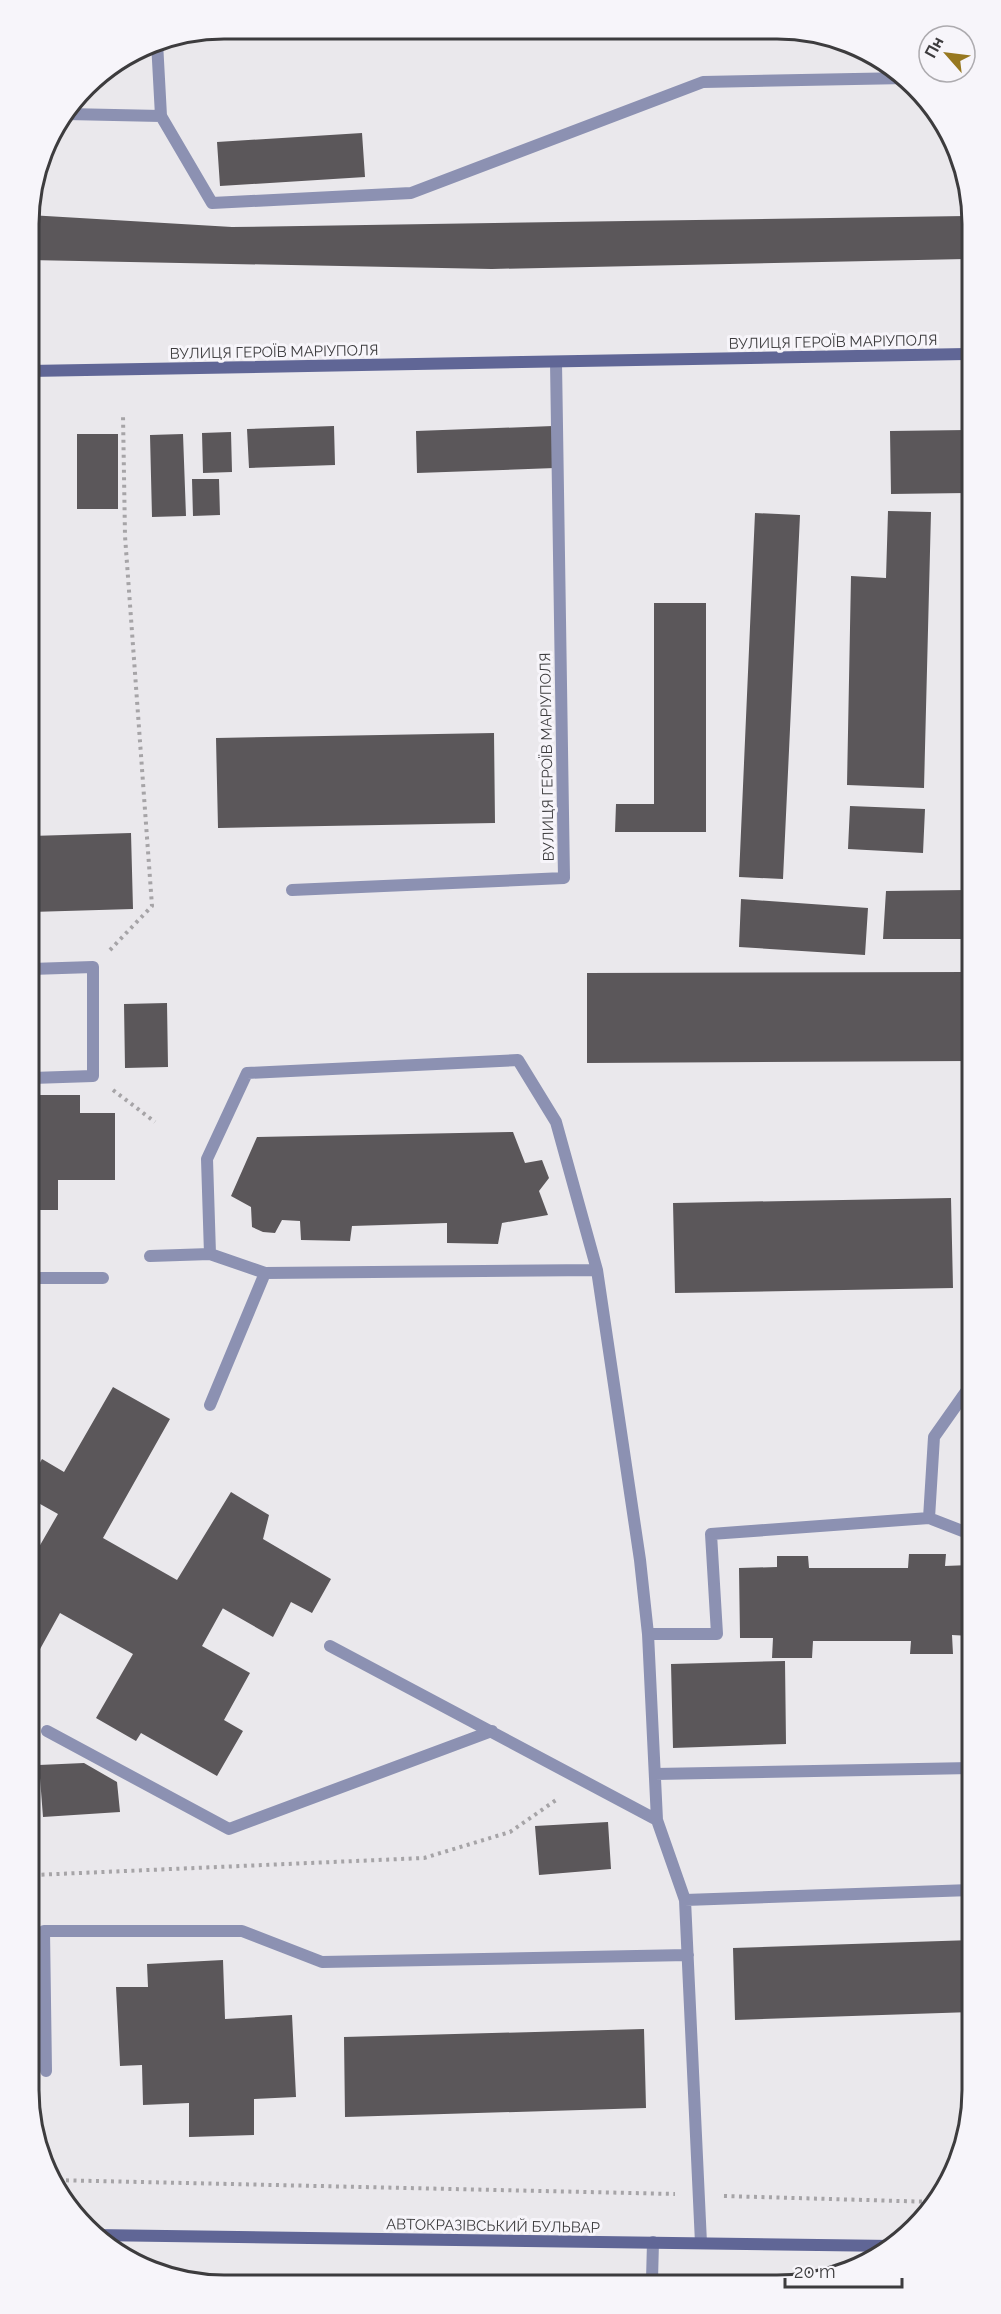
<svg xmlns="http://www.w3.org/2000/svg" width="1001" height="2314" font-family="Raleway,sans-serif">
<rect width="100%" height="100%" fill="#eae8ec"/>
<path fill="#5b575a" d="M 362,133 L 365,177 L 220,186 L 217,142 Z
M 29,215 L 232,227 L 966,216 L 966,259 L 492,269 L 29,260 Z
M 334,426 L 335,465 L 249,468 L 247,429 Z
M 553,426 L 555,468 L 417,473 L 416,431 Z
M 967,430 L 967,493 L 891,494 L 890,431 Z
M 231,432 L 232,472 L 203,473 L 202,433 Z
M 77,434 L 118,434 L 118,509 L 77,509 Z
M 183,434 L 186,516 L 152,517 L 150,435 Z
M 192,479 L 219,479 L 220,515 L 193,516 Z
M 888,511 L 931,512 L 924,788 L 847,785 L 851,576 L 886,578 Z
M 755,513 L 800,515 L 783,879 L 739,877 Z
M 654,603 L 706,603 L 706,832 L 615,832 L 616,804 L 654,804 Z
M 494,733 L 495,823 L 218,828 L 216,738 Z
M 850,806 L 925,809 L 923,853 L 848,849 Z
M 131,833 L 133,909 L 31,912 L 31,836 Z
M 968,890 L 968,939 L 883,939 L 886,891 Z
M 741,899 L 868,908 L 865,955 L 739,947 Z
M 968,972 L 969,1061 L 587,1063 L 587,973 Z
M 167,1003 L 168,1067 L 125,1068 L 124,1004 Z
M 32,1095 L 80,1095 L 80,1113 L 115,1113 L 115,1180 L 58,1180 L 58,1210 L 32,1210 Z
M 513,1132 L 525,1163 L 542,1160 L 549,1178 L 539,1191 L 548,1215 L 502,1223 L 498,1244 L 447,1243 L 447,1223 L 352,1226 L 350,1241 L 301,1240 L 300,1221 L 282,1220 L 275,1233 L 263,1232 L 252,1227 L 251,1207 L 231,1196 L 257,1137 Z
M 951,1198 L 953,1288 L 675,1293 L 673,1203 Z
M 113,1387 L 170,1419 L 103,1538 L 177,1580 L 231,1492 L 269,1515 L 263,1539 L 331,1579 L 312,1613 L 291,1602 L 273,1637 L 217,1605 L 223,1608 L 202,1646 L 250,1673 L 224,1720 L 243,1731 L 217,1776 L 141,1733 L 136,1741 L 96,1718 L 133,1654 L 60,1613 L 34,1660 L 33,1544 L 39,1547 L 58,1514 L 33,1500 L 33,1475 L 42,1459 L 64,1472 Z
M 909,1554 L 946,1554 L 945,1566 L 970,1565 L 971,1636 L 952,1635 L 953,1654 L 910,1654 L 911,1641 L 813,1641 L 812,1658 L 772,1658 L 773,1638 L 740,1638 L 739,1568 L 777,1567 L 777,1556 L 808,1556 L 809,1568 L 908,1568 Z
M 785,1661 L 786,1744 L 673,1748 L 671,1664 Z
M 84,1763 L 117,1782 L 120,1812 L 43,1817 L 39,1765 Z
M 608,1822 L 611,1869 L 539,1875 L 535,1826 Z
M 972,1940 L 972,2012 L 735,2020 L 733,1948 Z
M 223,1960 L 225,2019 L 292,2015 L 296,2097 L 254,2099 L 254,2135 L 189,2137 L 189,2103 L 143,2105 L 142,2065 L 120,2066 L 116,1987 L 148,1987 L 147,1964 Z
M 644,2029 L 646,2108 L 345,2117 L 344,2037 Z"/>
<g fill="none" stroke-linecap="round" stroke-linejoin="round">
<path stroke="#a6a4a7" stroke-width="4" stroke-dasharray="3 4.5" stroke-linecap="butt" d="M 110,950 L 152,906 L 125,536 L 123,415
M 113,1090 L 155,1122
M 34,1875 L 424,1858 L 510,1832 L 559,1798
M 51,2180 L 675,2194
M 724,2196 L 936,2202"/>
<path stroke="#8c91b2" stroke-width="12" d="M 67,114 L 161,116 L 157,42
M 161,116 L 212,203 L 411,193 L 703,82 L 907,78
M 31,969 L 93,967 L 93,1076 L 32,1078
M 150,1256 L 210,1254
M 597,1270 L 265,1273 L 210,1254 L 207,1159 L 247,1073 L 518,1060 L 556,1122 L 597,1270 L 640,1560 L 648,1634 L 657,1820 L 685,1900
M 32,1278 L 103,1278
M 210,1405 L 265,1273
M 929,1518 L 934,1437 L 970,1386
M 648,1634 L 717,1634 L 711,1534 L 929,1518 L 970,1534
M 330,1646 L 657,1820
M 47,1731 L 229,1829 L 492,1731
M 655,1774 L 971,1768
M 46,2071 L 44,1931 L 242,1931 L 322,1962 L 688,1955
M 701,2243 L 685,1900 L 971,1890
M 652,2280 L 653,2242"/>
<path stroke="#8c91b2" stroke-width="12" d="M 292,890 L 564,878 L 556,362"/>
<path stroke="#606696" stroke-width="12" d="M 29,371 L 966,354
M 93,2235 L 893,2246"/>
</g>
<g text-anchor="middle" stroke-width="6" stroke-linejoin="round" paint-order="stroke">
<g font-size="15" fill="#3d3c3e" stroke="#f7f5fa">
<text transform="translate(833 342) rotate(-1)" y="5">ВУЛИЦЯ ГЕРОЇВ МАРІУПОЛЯ</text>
<text transform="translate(274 352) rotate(-1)" y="5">ВУЛИЦЯ ГЕРОЇВ МАРІУПОЛЯ</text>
<text transform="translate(547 757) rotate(-91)" y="5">ВУЛИЦЯ ГЕРОЇВ МАРІУПОЛЯ</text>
<text transform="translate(493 2226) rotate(1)" y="5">АВТОКРАЗІВСЬКИЙ БУЛЬВАР</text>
</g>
</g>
<path d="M0 0H1001V2314H0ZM224 39H777A185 185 0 0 1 962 224V2090A185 185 0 0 1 777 2275H224A185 185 0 0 1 39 2090V224A185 185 0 0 1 224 39Z" fill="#f7f5fa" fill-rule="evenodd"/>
<path fill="none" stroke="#3d3c3e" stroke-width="3" d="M224 39H777A185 185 0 0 1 962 224V2090A185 185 0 0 1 777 2275H224A185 185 0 0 1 39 2090V224A185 185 0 0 1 224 39Z"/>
<g transform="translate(947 54) rotate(298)"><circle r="28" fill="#f7f5fa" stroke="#adabaf" stroke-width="1.5"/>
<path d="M0-4.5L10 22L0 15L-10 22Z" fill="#977820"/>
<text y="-9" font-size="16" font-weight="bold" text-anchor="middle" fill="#3d3c3e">Пн</text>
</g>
<path d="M785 2278v9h117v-9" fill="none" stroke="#3d3c3e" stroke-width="3"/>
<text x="794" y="2278" font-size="18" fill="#3d3c3e" stroke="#f7f5fa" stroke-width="4.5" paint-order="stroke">20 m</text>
</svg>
